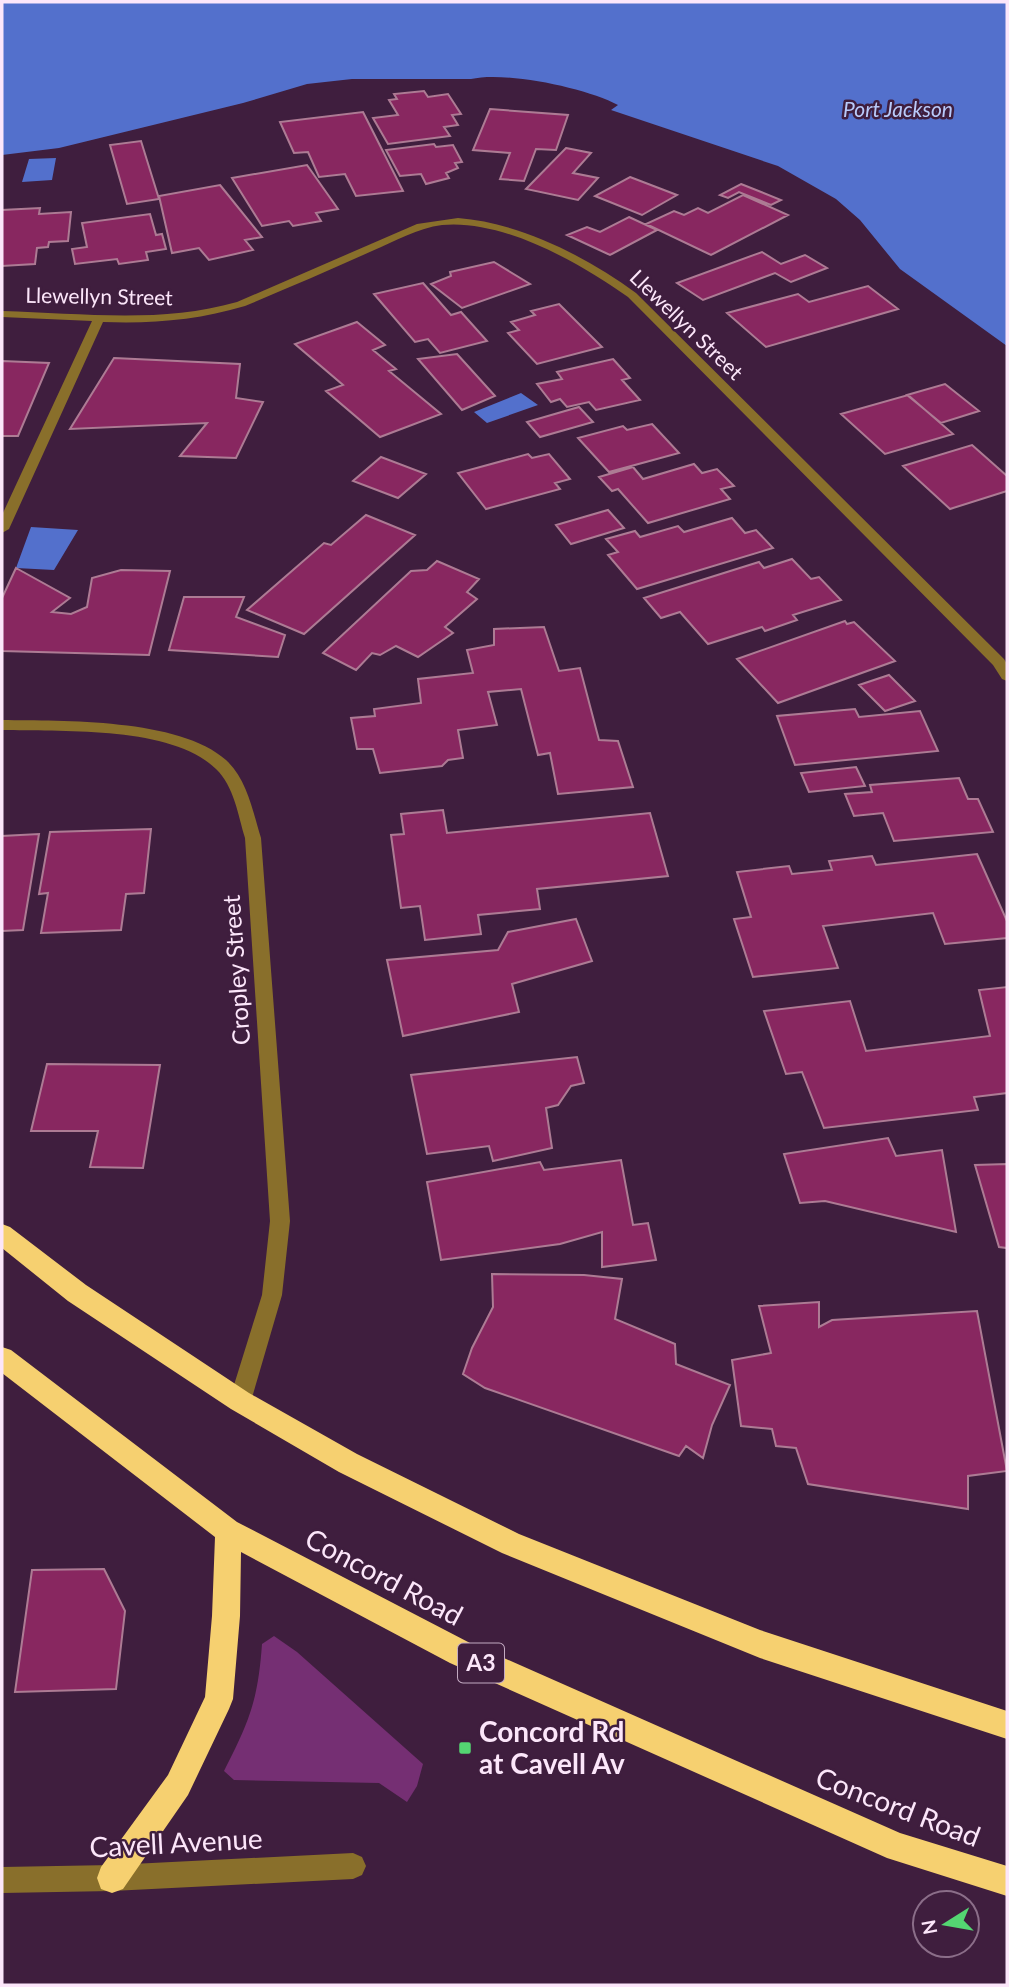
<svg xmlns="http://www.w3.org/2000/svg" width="1009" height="1987" font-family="Lato,sans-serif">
<rect width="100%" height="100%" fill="#3f1e3e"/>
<path fill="#752f73" d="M 274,1636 L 297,1652 L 423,1764 L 417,1786 L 407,1802 L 379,1783 L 234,1780 L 224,1771 C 249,1722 258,1701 262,1644 Z"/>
<path fill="#5370cc" d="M 2,2 L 1007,2 L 1007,346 L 900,269 L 860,220 L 836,199 L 778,166 L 611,110 L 618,105 C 586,88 506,71 471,79 L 352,79 L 307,84 L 243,103 L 59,148 L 2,155 Z
M 56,158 L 52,180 L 22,182 L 29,159 Z
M 521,393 L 538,405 L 487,423 L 474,412 Z
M 31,527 L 78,530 L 54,570 L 16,568 Z"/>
<path fill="#882760" stroke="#ad7b94" stroke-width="2" d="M 424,91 L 428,97 L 448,94 L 461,114 L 452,115 L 458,125 L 444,127 L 450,136 L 388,144 L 373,118 L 398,115 L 389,100 L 397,99 L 394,94 Z
M 490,109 L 568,115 L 556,150 L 536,149 L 524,181 L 500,179 L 510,153 L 473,150 Z
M 363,112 L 403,191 L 356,196 L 345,174 L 319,177 L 308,152 L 294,153 L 280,122 Z
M 141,141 L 159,199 L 127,204 L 110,145 Z
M 434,144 L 436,147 L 453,145 L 462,162 L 455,163 L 458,168 L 446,173 L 449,178 L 426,184 L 421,174 L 400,176 L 386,150 Z
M 566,148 L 591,153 L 573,173 L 598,178 L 578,200 L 526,189 Z
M 307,165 L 338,209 L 316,213 L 321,221 L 293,226 L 289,221 L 262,226 L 232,178 Z
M 630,177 L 677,195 L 642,215 L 595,196 Z
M 741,184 L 781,200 L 771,205 L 739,192 L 728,198 L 720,195 Z
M 220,185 L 262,237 L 245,240 L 253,250 L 209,260 L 199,248 L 172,253 L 159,196 Z
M 743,195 L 788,215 L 711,255 L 646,224 L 674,211 L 684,215 L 698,208 L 708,213 Z
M 40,208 L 39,214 L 71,212 L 68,241 L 49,242 L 48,247 L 37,248 L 35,264 L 2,266 L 2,210 Z
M 150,214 L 156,235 L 162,234 L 166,249 L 146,252 L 148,260 L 119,264 L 117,259 L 75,264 L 72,249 L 87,247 L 82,223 Z
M 629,217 L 657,230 L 610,255 L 567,235 L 587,227 L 600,232 Z
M 762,252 L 781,264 L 805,255 L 827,268 L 791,282 L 775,273 L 703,300 L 677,283 Z
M 494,262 L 530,284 L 462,308 L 431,284 L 451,276 L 450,272 Z
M 423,283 L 451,315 L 461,312 L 487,341 L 440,353 L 428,339 L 415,342 L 374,294 Z
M 868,286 L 898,309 L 766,347 L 727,313 L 798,294 L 809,302 Z
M 559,304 L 602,347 L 537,364 L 508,333 L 519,330 L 511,322 L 535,315 L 531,311 Z
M 357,322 L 385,345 L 373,350 L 396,369 L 389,371 L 441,414 L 380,437 L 326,391 L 343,385 L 295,344 Z
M 457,354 L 495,396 L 462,410 L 418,359 Z
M 114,358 L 240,364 L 236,398 L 263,402 L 236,458 L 180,456 L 207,423 L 70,429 Z
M 613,359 L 630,378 L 622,380 L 640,400 L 596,410 L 589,402 L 567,407 L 560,399 L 551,402 L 537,384 L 562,379 L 557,372 Z
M 2,361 L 49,363 L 18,436 L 2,436 Z
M 945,384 L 979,411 L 941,423 L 907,395 Z
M 908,395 L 953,434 L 885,454 L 841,414 Z
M 579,407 L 593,422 L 540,437 L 527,422 Z
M 652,424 L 679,453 L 609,472 L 578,438 L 623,426 L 627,430 Z
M 972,445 L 1007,476 L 1007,491 L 950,509 L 903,466 Z
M 528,454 L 532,458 L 549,454 L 570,479 L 555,483 L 560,489 L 486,509 L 458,473 Z
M 381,457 L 426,474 L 398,498 L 353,481 Z
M 694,464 L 702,473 L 717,469 L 734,486 L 721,489 L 730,499 L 648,523 L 618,489 L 612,491 L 599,477 L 633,467 L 643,479 Z
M 608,510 L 624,528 L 571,544 L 556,525 Z
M 366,515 L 415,535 L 304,634 L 247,610 L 324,543 L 331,545 Z
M 732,518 L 745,533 L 756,530 L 773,548 L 637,589 L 608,555 L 618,552 L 606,539 L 635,531 L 640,537 L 678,526 L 684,532 Z
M 792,559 L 811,579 L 819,577 L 841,600 L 793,615 L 797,620 L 765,631 L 762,627 L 708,644 L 680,612 L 661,618 L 644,598 L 759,562 L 764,568 Z
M 437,561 L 479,579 L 467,592 L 477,599 L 445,627 L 453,633 L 418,657 L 396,646 L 380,655 L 372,653 L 356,670 L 323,653 L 411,571 L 427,570 Z
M 16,568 L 70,598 L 52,612 L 71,614 L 87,607 L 92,578 L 121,570 L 170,571 L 149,655 L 2,651 L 2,598 Z
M 184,597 L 244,597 L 236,617 L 285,635 L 278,657 L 169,650 Z
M 845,621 L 847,624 L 854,622 L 895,661 L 778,703 L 737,659 Z
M 544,627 L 559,671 L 580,668 L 599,740 L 618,741 L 633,787 L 558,794 L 550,753 L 538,755 L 521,689 L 488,692 L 497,725 L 458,730 L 463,758 L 448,760 L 442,766 L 380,773 L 373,749 L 357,749 L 351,718 L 375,716 L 374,709 L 421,703 L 418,679 L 473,673 L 467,650 L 494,645 L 494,629 Z
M 889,675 L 915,701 L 885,711 L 859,685 Z
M 855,709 L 859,717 L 920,711 L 938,751 L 795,765 L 777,716 Z
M 856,767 L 865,786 L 809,792 L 801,773 Z
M 959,778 L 968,799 L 978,799 L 993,832 L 894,841 L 883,813 L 854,816 L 845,794 L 872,792 L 870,785 Z
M 443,810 L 447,833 L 650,813 L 668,876 L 537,889 L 540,909 L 478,915 L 481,934 L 425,940 L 420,906 L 401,908 L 391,835 L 404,834 L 401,814 Z
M 151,829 L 144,893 L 126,894 L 121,930 L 41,933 L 48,893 L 39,894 L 50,832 Z
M 39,834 L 23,930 L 2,931 L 2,836 Z
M 977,854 L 1007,921 L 1007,938 L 945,944 L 933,913 L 823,926 L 838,968 L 753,977 L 734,919 L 751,917 L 737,872 L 789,866 L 792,874 L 832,870 L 829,861 L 872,856 L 876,865 Z
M 576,919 L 592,961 L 512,984 L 519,1012 L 403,1036 L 387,960 L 498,950 L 508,932 Z
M 1007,987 L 1007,1093 L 974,1097 L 978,1110 L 824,1128 L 802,1072 L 786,1074 L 764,1011 L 850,1001 L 866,1051 L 990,1036 L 979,990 Z
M 577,1057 L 584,1083 L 571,1086 L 558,1105 L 546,1108 L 552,1148 L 493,1161 L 489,1146 L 427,1154 L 411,1075 Z
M 47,1064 L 160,1065 L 143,1168 L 90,1167 L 98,1131 L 31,1131 Z
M 888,1138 L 896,1156 L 942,1150 L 956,1232 L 825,1201 L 800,1203 L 784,1154 Z
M 621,1160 L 633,1225 L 648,1223 L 656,1260 L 602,1267 L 602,1232 L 560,1244 L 441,1260 L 427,1182 L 540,1162 L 544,1170 Z
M 1007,1164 L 1007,1248 L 999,1247 L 975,1165 Z
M 492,1274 L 584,1275 L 622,1279 L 615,1319 L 675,1344 L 676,1364 L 730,1385 L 712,1425 L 703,1458 L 686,1446 L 679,1456 L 485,1388 L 463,1374 L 472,1348 L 493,1307 Z
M 819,1302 L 819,1327 L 832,1320 L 977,1311 L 1007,1471 L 968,1476 L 968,1509 L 808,1484 L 796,1448 L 776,1446 L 772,1429 L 741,1426 L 732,1360 L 771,1353 L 759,1306 Z
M 104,1569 L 125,1611 L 116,1689 L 15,1692 L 32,1570 Z"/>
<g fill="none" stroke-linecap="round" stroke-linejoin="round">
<path fill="#896f2b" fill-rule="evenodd" d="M 458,218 C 521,223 585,256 636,293 L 1004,659 L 1007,664 L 1007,681 L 1002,679 L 993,665 L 628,297 C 580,263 503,219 442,225 C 418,228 395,241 372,251 C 330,270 288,288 245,306 C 198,320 152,324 103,322 L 9,529 L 2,533 L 2,515 L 92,321 L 2,317 L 2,311 C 81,313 160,324 237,302 L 417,224 Z
M 2,720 C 63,721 179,718 226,760 C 247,779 253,812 261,838 L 290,1221 L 282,1295 L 251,1401 L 247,1408 L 240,1411 L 233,1408 L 229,1401 L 262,1295 L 270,1221 L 245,838 C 238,815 234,786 216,769 C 171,725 61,732 2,730 Z
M 353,1853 L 362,1857 L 366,1866 L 362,1875 L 353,1879 L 112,1891 L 2,1893 L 2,1867 L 112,1865 Z"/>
<path fill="#f6d070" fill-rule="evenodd" d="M 2,1224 L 10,1227 L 86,1285 L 249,1393 L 357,1454 L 519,1534 L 760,1630 L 1007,1711 L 1007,1739 L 760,1658 L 502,1553 L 339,1472 L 231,1409 L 68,1301 L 2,1248 Z
M 2,1347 L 11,1350 L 237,1522 L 470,1643 L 900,1833 L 1007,1866 L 1007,1896 L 887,1858 L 450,1663 L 241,1552 L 240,1616 L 233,1699 L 229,1709 L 188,1795 L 123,1889 L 112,1893 L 101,1889 L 97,1878 L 101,1867 L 168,1775 L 205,1697 L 212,1616 L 215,1537 L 2,1373 Z"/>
</g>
<rect fill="#54d672" stroke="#3f1e3e" stroke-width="2.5" x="458" y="1741" width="14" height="14" rx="3.5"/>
<g text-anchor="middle" stroke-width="5" stroke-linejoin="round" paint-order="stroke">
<g font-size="21" font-style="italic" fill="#b8cafa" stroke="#3f1e3e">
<text x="898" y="117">Port Jackson</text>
</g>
<g font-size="21" fill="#fce6fa" stroke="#3f1e3e">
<text transform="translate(99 297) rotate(1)" y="7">Llewellyn Street</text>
<text transform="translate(686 325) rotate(44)" y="7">Llewellyn Street</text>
</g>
<rect fill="#3f1e3e" stroke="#c3aac2" stroke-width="2" x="458" y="1643.5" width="46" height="39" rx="5"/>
<g font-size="23" font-weight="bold" fill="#fce6fa">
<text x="481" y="1671">A3</text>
</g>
<g font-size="24" fill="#fce6fa" stroke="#3f1e3e">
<text transform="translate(237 970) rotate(-94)" y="8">Cropley Street</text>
</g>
<g font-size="28" fill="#fce6fa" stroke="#3f1e3e">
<text transform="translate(384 1577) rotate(28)" y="10">Concord Road</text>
<text transform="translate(898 1807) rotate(21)" y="10">Concord Road</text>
<text transform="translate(176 1843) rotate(-3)" y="10">Cavell Avenue</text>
</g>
<g font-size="28" font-weight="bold" fill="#fce6fa" stroke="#3f1e3e" text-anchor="start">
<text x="479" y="1742">Concord Rd<tspan x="479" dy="32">at Cavell Av</tspan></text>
</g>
</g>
<rect width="1009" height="1987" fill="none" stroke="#fce6fa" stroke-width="7"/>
<g transform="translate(946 1924) rotate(259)"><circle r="33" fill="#3f1e3e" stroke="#8b6e89" stroke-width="2"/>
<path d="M0-5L12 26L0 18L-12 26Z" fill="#54d672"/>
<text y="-10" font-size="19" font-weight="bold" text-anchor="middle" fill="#fce6fa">N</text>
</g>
</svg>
